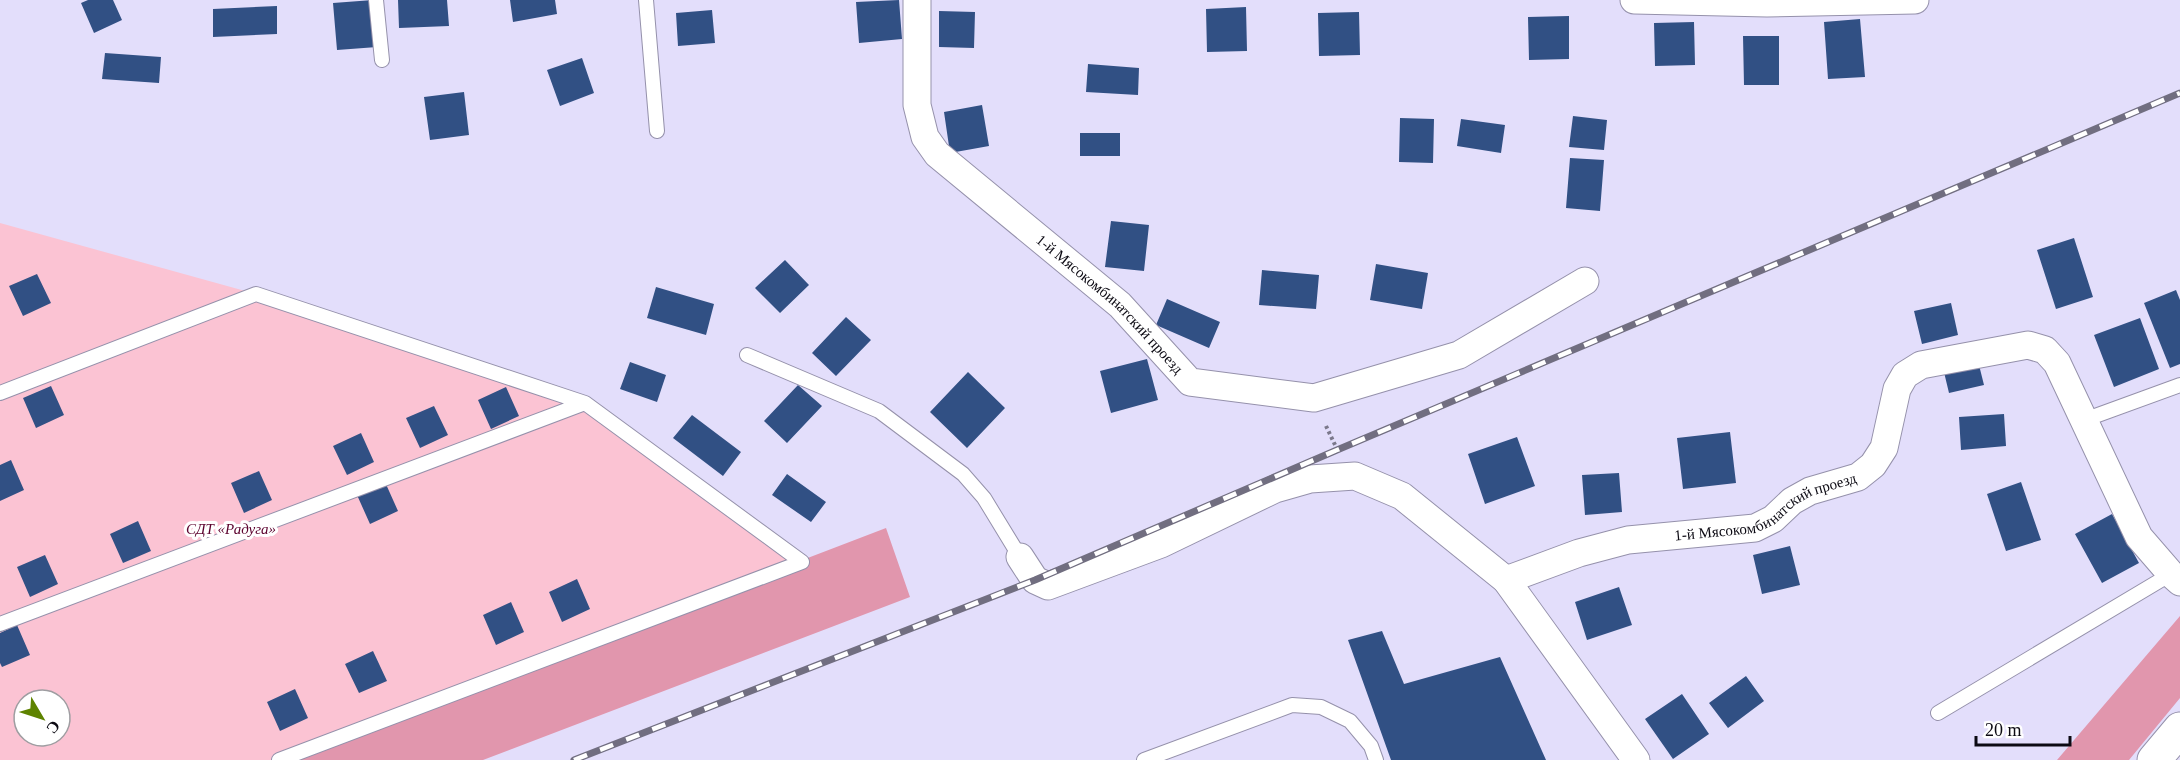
<svg xmlns="http://www.w3.org/2000/svg" width="2180" height="760" font-family="Georgia,serif">
<rect width="100%" height="100%" fill="#e3defb"/>
<path fill="#fbc3d3" fill-rule="evenodd" d="M 0,223 L 256,294 L 585,403 L 802,562 L 279,760 L 0,760 ZM 24,700 L 60,700 L 60,736 L 24,736 Z"/>
<path fill="#e196ad" d="M 886,528 L 910,597 L 483,760 L 279,760 Z
M 2180,616 L 2180,698 L 2129,760 L 2057,760 Z"/>
<path fill="#315084" d="M 88,0 L 113,0 L 122,20 L 94,33 L 81,3 Z
M 373,0 L 377,47 L 337,50 L 333,3 Z
M 398,0 L 447,0 L 449,26 L 399,28 Z
M 510,0 L 555,0 L 557,14 L 513,22 Z
M 899,0 L 902,39 L 859,43 L 856,2 Z
M 277,6 L 277,34 L 213,37 L 213,9 Z
M 1246,7 L 1247,51 L 1207,52 L 1206,9 Z
M 712,10 L 715,43 L 678,46 L 676,13 Z
M 939,11 L 975,12 L 974,48 L 939,47 Z
M 1359,12 L 1360,55 L 1319,56 L 1318,13 Z
M 1569,16 L 1569,59 L 1529,60 L 1528,17 Z
M 1860,19 L 1865,77 L 1828,79 L 1824,22 Z
M 1694,22 L 1695,65 L 1655,66 L 1654,23 Z
M 1743,36 L 1779,36 L 1779,85 L 1744,85 Z
M 105,53 L 161,57 L 159,83 L 102,79 Z
M 582,58 L 594,93 L 560,106 L 547,70 Z
M 1088,64 L 1139,68 L 1138,95 L 1086,92 Z
M 464,92 L 469,135 L 430,140 L 424,97 Z
M 982,105 L 989,146 L 950,153 L 944,112 Z
M 1573,116 L 1607,120 L 1604,150 L 1569,147 Z
M 1400,118 L 1434,119 L 1433,163 L 1399,162 Z
M 1461,119 L 1505,125 L 1501,153 L 1457,146 Z
M 1080,133 L 1120,133 L 1120,156 L 1080,156 Z
M 1570,158 L 1604,160 L 1600,211 L 1566,208 Z
M 1111,221 L 1149,225 L 1144,271 L 1105,267 Z
M 2074,238 L 2093,297 L 2056,309 L 2037,250 Z
M 785,260 L 809,285 L 780,313 L 755,288 Z
M 1376,264 L 1428,273 L 1422,309 L 1370,300 Z
M 1262,270 L 1319,275 L 1316,309 L 1259,305 Z
M 37,274 L 51,303 L 23,316 L 9,286 Z
M 656,287 L 714,304 L 706,335 L 647,318 Z
M 2176,290 L 2180,300 L 2180,364 L 2170,368 L 2144,303 Z
M 1167,299 L 1220,322 L 1209,348 L 1156,325 Z
M 1951,303 L 1958,335 L 1922,344 L 1914,311 Z
M 846,317 L 871,340 L 836,376 L 812,353 Z
M 2140,318 L 2159,369 L 2114,387 L 2094,335 Z
M 1147,359 L 1158,400 L 1111,413 L 1100,371 Z
M 1978,361 L 1984,385 L 1949,393 L 1943,368 Z
M 630,362 L 666,375 L 657,402 L 620,389 Z
M 968,372 L 1005,408 L 967,448 L 930,412 Z
M 798,385 L 822,406 L 787,443 L 764,421 Z
M 51,386 L 64,415 L 36,428 L 23,398 Z
M 506,387 L 519,416 L 491,429 L 478,400 Z
M 434,406 L 448,435 L 420,448 L 406,418 Z
M 2004,414 L 2006,446 L 1961,450 L 1959,417 Z
M 692,415 L 741,452 L 723,476 L 673,438 Z
M 1730,432 L 1736,483 L 1683,489 L 1677,438 Z
M 361,433 L 374,462 L 347,475 L 333,446 Z
M 1517,437 L 1535,486 L 1485,504 L 1468,454 Z
M 11,460 L 24,490 L 0,501 L 0,465 Z
M 259,471 L 272,500 L 244,513 L 231,483 Z
M 1619,473 L 1622,512 L 1585,515 L 1582,475 Z
M 787,474 L 826,502 L 811,522 L 772,495 Z
M 385,482 L 398,511 L 370,524 L 357,495 Z
M 2021,482 L 2041,540 L 2006,551 L 1987,494 Z
M 2112,514 L 2139,563 L 2102,583 L 2075,534 Z
M 138,521 L 151,551 L 123,563 L 110,534 Z
M 1790,546 L 1800,585 L 1762,594 L 1753,555 Z
M 45,555 L 58,584 L 30,597 L 17,567 Z
M 577,579 L 590,609 L 562,622 L 549,592 Z
M 1619,587 L 1632,625 L 1587,640 L 1575,602 Z
M 511,602 L 524,632 L 496,645 L 483,615 Z
M 17,625 L 30,655 L 2,667 L 0,663 L 0,633 Z
M 1382,631 L 1404,684 L 1500,657 L 1546,760 L 1391,760 L 1348,640 Z
M 373,651 L 387,681 L 359,693 L 345,664 Z
M 1746,676 L 1764,701 L 1728,728 L 1709,703 Z
M 295,689 L 308,718 L 280,731 L 267,702 Z
M 1682,694 L 1709,734 L 1673,759 L 1645,719 Z"/>
<g fill="none" stroke-linecap="round" stroke-linejoin="round">
<g stroke="#9591ab" stroke-width="16">
<path id="service" d="M 376,0 L 382,60
M 646,0 L 657,131
M 747,355 L 879,411 L 963,474 L 984,498 L 1020,557
M 0,393 L 256,294 L 585,403 L 802,562
M 2084,420 L 2180,385
M 0,624 L 585,403
M 1938,713 L 2171,574
M 279,760 L 802,562
M 1144,760 L 1292,705 L 1321,707 L 1350,721 L 1371,746 L 1376,760"/>
</g>
<g stroke="#9591ab" stroke-width="29">
<g id="minor">
<path id="s1" d="M 917,0 L 917,105 L 925,137 L 937,154 L 1120,305 L 1190,382 L 1314,398 L 1459,355 L 1585,281"/>
<path d="M 1634,0 L 1767,3 L 1915,0"/>
<path d="M 1020,557 L 1035,580 L 1048,586 L 1161,544 L 1275,489 L 1310,479 L 1355,476 L 1402,496 L 1506,580 L 1636,760"/>
<path id="s2" d="M 1506,580 L 1579,553 L 1628,540 L 1755,528 L 1773,519 L 1792,501 L 1810,491 L 1858,477 L 1873,465 L 1884,448 L 1897,389 L 1905,375 L 1921,365 L 2028,345 L 2045,350 L 2057,363 L 2139,537 L 2171,574 L 2180,582"/>
</g>
</g>
<g stroke="#9591ab" stroke-width="35">
<path id="tertiary" d="M 2154,760 L 2180,729"/>
</g>
<path stroke="#7b788b" stroke-width="4" stroke-dasharray="3 3" stroke-linecap="butt" d="M 1326,426 L 1337,449"/>
<use href="#service" stroke="#fff" stroke-width="14"/>
<use href="#minor" stroke="#fff" stroke-width="27"/>
<use href="#tertiary" stroke="#fff" stroke-width="33"/>
<g stroke="#716e80" stroke-width="7">
<path id="rail" d="M 574,760 L 1035,580 L 1337,450 L 2180,93"/>
</g>
<use href="#rail" stroke="#fff" stroke-width="4.5" stroke-dasharray="14" stroke-linecap="butt"/>
</g>
<g text-anchor="middle" stroke-width="6" stroke-linejoin="round" paint-order="stroke">
<g font-size="15" fill="#0c0a13" stroke="#fff">
<text dy="5" stroke="none"><textPath href="#s1" startOffset="388">1-й Мясокомбинатский проезд</textPath></text>
<text dy="5" stroke="none"><textPath href="#s2" startOffset="273">1-й Мясокомбинатский проезд</textPath></text>
</g>
<g font-size="15" font-style="italic" fill="#5b012d" stroke="#fff">
<text x="231" y="534">СДТ «Радуга»</text>
</g>
</g>
<g transform="translate(42 718) rotate(129)"><circle r="28" fill="#ffffff" stroke="#9e9da1" stroke-width="1.5"/>
<path d="M0-4.5L10 22L0 15L-10 22Z" fill="#5e8300"/>
<text y="-9" font-size="16" font-weight="bold" text-anchor="middle" fill="#0c0a13">С</text>
</g>
<path d="M1976 736v9h94v-9" fill="none" stroke="#0c0a13" stroke-width="3"/>
<text x="1985" y="736" font-size="18" fill="#0c0a13" stroke="#ffffff" stroke-width="4.5" paint-order="stroke">20 m</text>
</svg>
